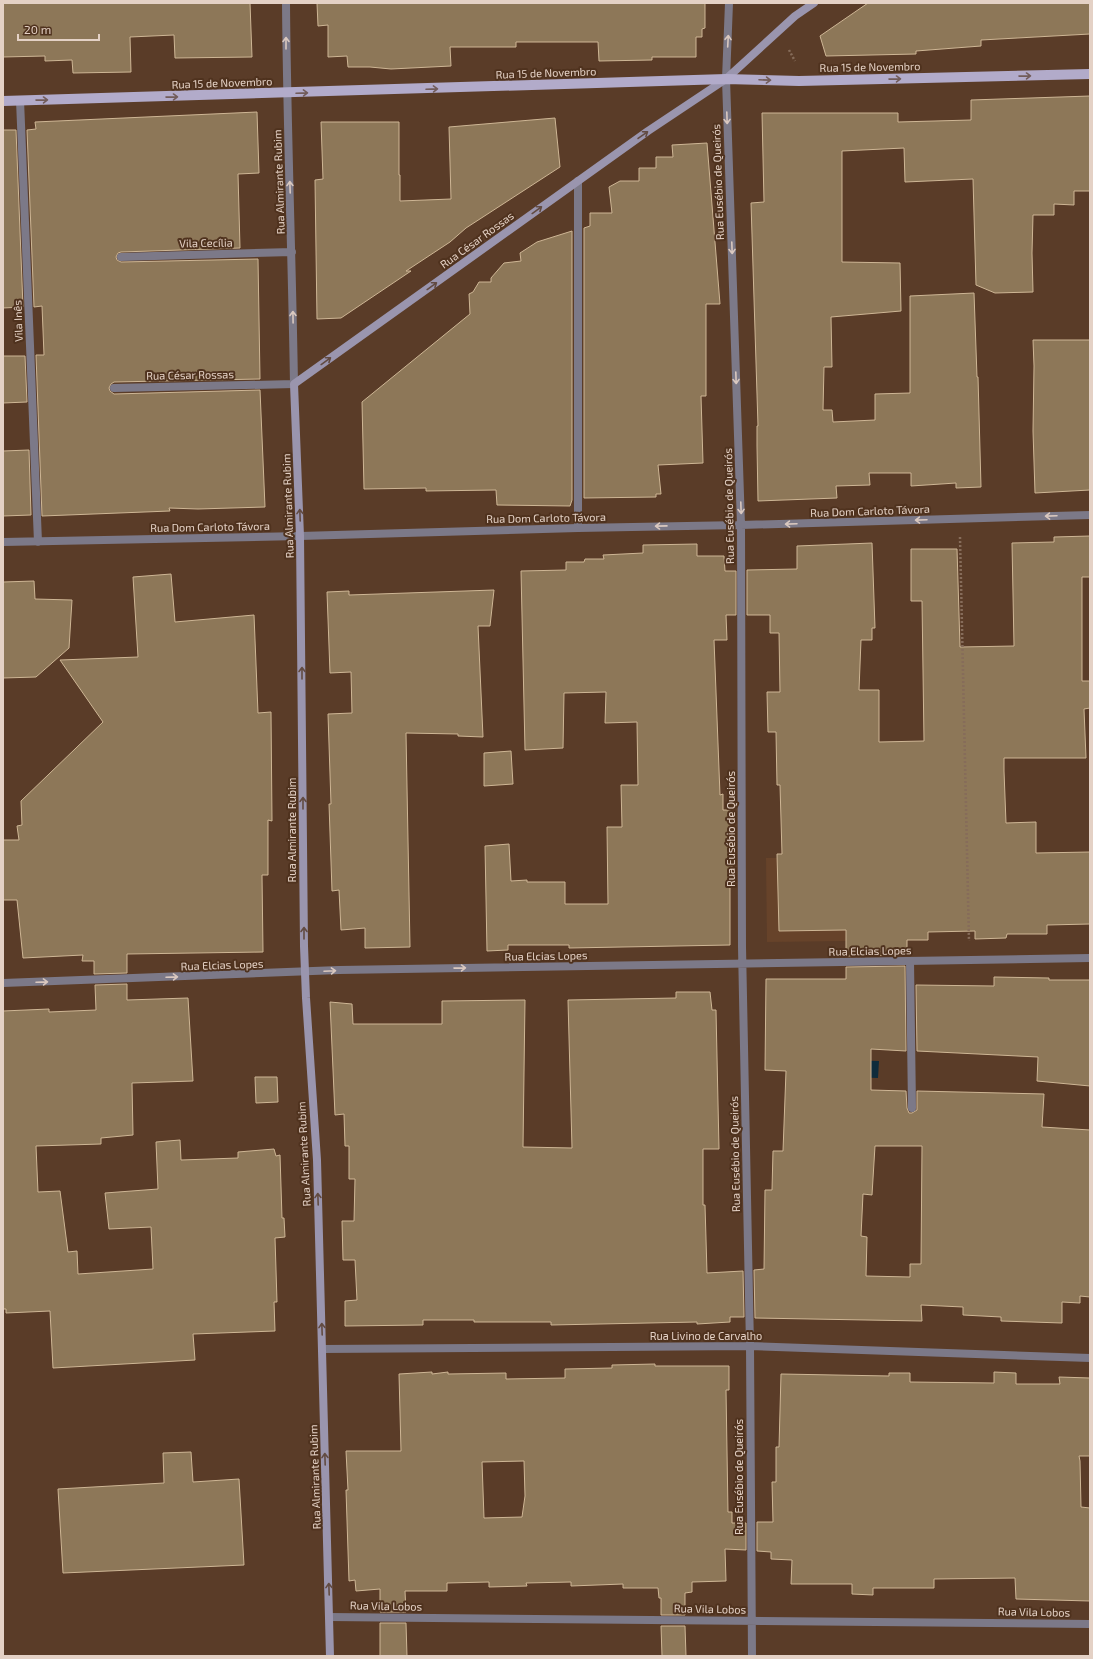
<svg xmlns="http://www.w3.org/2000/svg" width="1093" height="1659" font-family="'Exo 2',sans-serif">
<rect width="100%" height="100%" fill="#5a3c28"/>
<path fill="#67432a" d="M 845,857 L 846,941 L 767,942 L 766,858 Z"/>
<path fill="#0e2b3b" d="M 842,1060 L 879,1061 L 878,1078 L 849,1077 Z"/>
<path fill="#8d7758" stroke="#ceb695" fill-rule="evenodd" d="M 3,3 L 250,3 L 252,57 L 175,58 L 174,35 L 130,37 L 131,72 L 73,73 L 72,60 L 45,61 L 45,56 L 3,57 Z
M 317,3 L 705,3 L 705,28 L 702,29 L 702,37 L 696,37 L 696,57 L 652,57 L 652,60 L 599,61 L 598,42 L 516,42 L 516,47 L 450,47 L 451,66 L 391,69 L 370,67 L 348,67 L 347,56 L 328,57 L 328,25 L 318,26 Z
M 868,3 L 1090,3 L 1090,34 L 981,40 L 981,46 L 916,51 L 916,54 L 826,56 L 820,36 Z
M 1090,96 L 1090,191 L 1074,191 L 1074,205 L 1054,204 L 1054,215 L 1033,215 L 1032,253 L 1033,292 L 995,293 L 976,285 L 973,179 L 905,182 L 904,148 L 842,151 L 842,262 L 900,263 L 901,311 L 831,317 L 832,367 L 824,367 L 823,410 L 832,410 L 833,422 L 875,420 L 875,394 L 910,393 L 910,296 L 974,293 L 977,377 L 978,377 L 981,487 L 956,488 L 956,483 L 911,486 L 911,473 L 869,473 L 870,485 L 836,486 L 837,498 L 758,501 L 757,446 L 757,426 L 758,426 L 751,203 L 764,202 L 762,113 L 898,113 L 898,122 L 971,120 L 971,100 Z
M 257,112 L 259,173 L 238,174 L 240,248 L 121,252 L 118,253 L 116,257 L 117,260 L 121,262 L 258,259 L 260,379 L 114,382 L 111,384 L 109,388 L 110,391 L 114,394 L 260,390 L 265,507 L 198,509 L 169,508 L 170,511 L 42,516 L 36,355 L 44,355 L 42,306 L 34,307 L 27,130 L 36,129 L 35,122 Z
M 555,118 L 560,167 L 466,228 L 450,242 L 406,271 L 411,271 L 341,318 L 317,319 L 315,180 L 323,179 L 321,122 L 399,122 L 399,175 L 400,175 L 400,201 L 451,199 L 449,127 Z
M 3,130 L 16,130 L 23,307 L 3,308 Z
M 707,143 L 720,304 L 706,304 L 706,396 L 701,396 L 703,463 L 658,465 L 661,494 L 656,494 L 656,497 L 584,498 L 584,228 L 590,226 L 590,213 L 612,213 L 609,187 L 620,181 L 639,181 L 639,168 L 656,168 L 656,157 L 673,157 L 672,145 Z
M 572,231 L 572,500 L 570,506 L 497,505 L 496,490 L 426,491 L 426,488 L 364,489 L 362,402 L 470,314 L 469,294 L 473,292 L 479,282 L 491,282 L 491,278 L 504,263 L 521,261 L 520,253 L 537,242 Z
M 1033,340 L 1090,340 L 1090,490 L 1035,493 L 1033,431 L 1034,366 Z
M 3,356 L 25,356 L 27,402 L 3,403 Z
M 29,450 L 31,515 L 3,516 L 3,451 Z
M 1090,536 L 1090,577 L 1082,577 L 1082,681 L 1090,681 L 1090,708 L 1084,709 L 1086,758 L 1004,758 L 1004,771 L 1006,823 L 1036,822 L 1036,853 L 1090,852 L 1090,924 L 1047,925 L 1047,934 L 1007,934 L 1006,938 L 975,939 L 975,931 L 928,932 L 928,940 L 907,940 L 907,955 L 846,956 L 846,930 L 779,931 L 777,854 L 782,854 L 780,785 L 777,785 L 776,732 L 768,732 L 767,692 L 780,692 L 779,633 L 770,633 L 770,615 L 747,615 L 747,570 L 797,569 L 797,546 L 872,543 L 875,628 L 872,628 L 872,640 L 861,640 L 859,690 L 879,690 L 879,742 L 924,741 L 922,601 L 911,601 L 911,549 L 957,549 L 960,647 L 1014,646 L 1012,543 L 1054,542 L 1054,537 Z
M 697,544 L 697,556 L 724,556 L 725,571 L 736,571 L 736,615 L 726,615 L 727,640 L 714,640 L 720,795 L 723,794 L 723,810 L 730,810 L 730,822 L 732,822 L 732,879 L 730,880 L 730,945 L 569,948 L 569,945 L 508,945 L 508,950 L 487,951 L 485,846 L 509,844 L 511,881 L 527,880 L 527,882 L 565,882 L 565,904 L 608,904 L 607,827 L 622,827 L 621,785 L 638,785 L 637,722 L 605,723 L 606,692 L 564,693 L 563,748 L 525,750 L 521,571 L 566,570 L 566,562 L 584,562 L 585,559 L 604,559 L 603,555 L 643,553 L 643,545 Z
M 171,574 L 175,622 L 254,615 L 258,713 L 271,712 L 272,821 L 268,820 L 268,875 L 262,875 L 263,952 L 127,954 L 127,973 L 94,974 L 94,961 L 82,961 L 83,955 L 23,958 L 17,900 L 3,900 L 3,840 L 19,840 L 17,826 L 22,825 L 21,801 L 103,722 L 60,660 L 138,657 L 133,577 Z
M 34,581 L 35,599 L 72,600 L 69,648 L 36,677 L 3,678 L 3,582 Z
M 494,590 L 490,626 L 478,626 L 483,737 L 458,736 L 458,734 L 406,733 L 410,947 L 365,948 L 365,928 L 341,930 L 339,890 L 332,891 L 329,804 L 331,804 L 328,714 L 352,713 L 351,672 L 330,673 L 327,592 L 349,591 L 349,595 Z
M 511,751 L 513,784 L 484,786 L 484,753 Z
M 905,966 L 906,1051 L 871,1049 L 871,1090 L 906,1091 L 907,1108 L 909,1113 L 912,1113 L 917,1110 L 917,1091 L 1044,1094 L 1042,1127 L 1090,1130 L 1090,1297 L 1080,1296 L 1080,1303 L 1062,1302 L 1062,1323 L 1001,1321 L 1001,1317 L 963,1315 L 963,1307 L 921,1305 L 922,1321 L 755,1318 L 754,1270 L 764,1269 L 765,1190 L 772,1190 L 773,1151 L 783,1151 L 786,1071 L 765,1070 L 766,979 L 846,979 L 846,967 ZM 875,1146 L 922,1146 L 921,1264 L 910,1264 L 910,1277 L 866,1276 L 867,1237 L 861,1236 L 863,1194 L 872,1195 Z
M 994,977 L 1049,978 L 1049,980 L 1090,980 L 1090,1086 L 1037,1081 L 1038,1057 L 917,1051 L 916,985 L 994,986 Z
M 127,984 L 127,1000 L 188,998 L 193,1081 L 132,1083 L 133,1135 L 101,1138 L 101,1144 L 36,1146 L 38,1192 L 60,1191 L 68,1252 L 77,1251 L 78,1274 L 153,1269 L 151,1227 L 109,1229 L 105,1193 L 158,1189 L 156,1142 L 180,1140 L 181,1160 L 238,1158 L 238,1152 L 274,1149 L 276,1156 L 280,1155 L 282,1218 L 284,1218 L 285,1237 L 275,1238 L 277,1302 L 274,1302 L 275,1331 L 193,1334 L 195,1360 L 53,1368 L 50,1311 L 6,1313 L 6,1309 L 3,1309 L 3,1011 L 49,1009 L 49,1012 L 96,1010 L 95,985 Z
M 676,992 L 710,992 L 712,1010 L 716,1010 L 719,1149 L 703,1149 L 703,1205 L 705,1205 L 707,1273 L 743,1271 L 744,1317 L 730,1317 L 730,1322 L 697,1324 L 697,1322 L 551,1325 L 551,1322 L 474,1322 L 474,1320 L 423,1320 L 423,1325 L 345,1326 L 345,1301 L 357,1300 L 355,1260 L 343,1260 L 342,1221 L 354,1221 L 355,1179 L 349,1179 L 349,1146 L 345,1146 L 344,1114 L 335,1115 L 330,1002 L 352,1004 L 353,1024 L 442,1024 L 442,1001 L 525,1000 L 523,1147 L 572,1148 L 568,1000 L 676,998 Z
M 255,1077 L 277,1077 L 278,1102 L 256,1103 Z
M 655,1364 L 655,1366 L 729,1366 L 729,1390 L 726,1390 L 728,1512 L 732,1512 L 732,1523 L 746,1523 L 746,1550 L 725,1549 L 726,1581 L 692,1582 L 692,1592 L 685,1593 L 685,1615 L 661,1615 L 661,1598 L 659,1598 L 658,1588 L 623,1588 L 623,1584 L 571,1586 L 571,1582 L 526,1583 L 527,1586 L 489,1587 L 489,1582 L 447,1583 L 447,1591 L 405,1591 L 406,1612 L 380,1612 L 380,1589 L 356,1591 L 355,1580 L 349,1581 L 346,1490 L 348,1490 L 346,1451 L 401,1451 L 399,1374 L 432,1372 L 432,1374 L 448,1372 L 448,1374 L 506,1373 L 506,1379 L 565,1378 L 565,1369 L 612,1368 L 612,1365 ZM 524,1461 L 525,1496 L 522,1517 L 484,1518 L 482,1462 Z
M 994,1372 L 1016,1373 L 1016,1384 L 1060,1384 L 1059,1377 L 1090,1378 L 1090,1456 L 1079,1456 L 1080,1461 L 1081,1507 L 1090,1508 L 1090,1601 L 1016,1599 L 1015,1578 L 934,1579 L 934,1588 L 873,1588 L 873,1595 L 852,1594 L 852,1584 L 791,1584 L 792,1560 L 771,1559 L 771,1552 L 757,1551 L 757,1522 L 773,1522 L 772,1482 L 776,1482 L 776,1447 L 779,1447 L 781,1374 L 889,1376 L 889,1373 L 910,1373 L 910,1382 L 994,1383 Z
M 191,1452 L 193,1482 L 239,1479 L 244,1565 L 63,1573 L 58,1489 L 164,1483 L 163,1453 Z
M 380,1623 L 406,1623 L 407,1656 L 380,1656 Z
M 661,1626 L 685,1626 L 686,1656 L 662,1656 Z"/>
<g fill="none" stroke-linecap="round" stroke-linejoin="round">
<path stroke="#866c5a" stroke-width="2.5" stroke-dasharray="2 2" stroke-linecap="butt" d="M 789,50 L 795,61
M 960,537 L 969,941"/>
<path stroke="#7c7988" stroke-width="8" d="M 578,181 L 578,528
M 910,961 L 912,1108"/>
<path stroke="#7c7988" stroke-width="8" d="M 729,3 L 726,79 L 741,525 L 742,947 L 750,1346 L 752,1656
M 20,100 L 38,542
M 121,257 L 292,252
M 114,388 L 294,384 C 292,257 287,130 286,3
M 3,542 L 300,536 L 578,528 L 741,525 L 1090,515
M 3,983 L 339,970 L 1090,958
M 322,1349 L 750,1346 L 1090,1358
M 329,1617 L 1090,1624"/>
<path stroke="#9a95ae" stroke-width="8" d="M 330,1656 L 317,1160 L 306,998 L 304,946 L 300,536 L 294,384 L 648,131 L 726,79 L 795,16 L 814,3"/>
<path stroke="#b2abca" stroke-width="10" d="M 3,101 L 726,79 L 799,81 L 1090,74"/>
</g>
<defs><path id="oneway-shaft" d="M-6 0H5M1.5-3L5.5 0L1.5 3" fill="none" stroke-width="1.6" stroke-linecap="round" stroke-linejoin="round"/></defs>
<g stroke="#dac8bf">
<use href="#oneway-shaft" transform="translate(728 41) rotate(-87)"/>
<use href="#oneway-shaft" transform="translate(286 43) rotate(-90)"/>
<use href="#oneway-shaft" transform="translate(727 118) rotate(88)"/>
<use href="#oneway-shaft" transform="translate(290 187) rotate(-92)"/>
<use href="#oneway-shaft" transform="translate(732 248) rotate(88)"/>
<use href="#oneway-shaft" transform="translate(293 317) rotate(-91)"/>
<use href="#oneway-shaft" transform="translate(736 378) rotate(88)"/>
<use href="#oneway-shaft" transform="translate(741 508) rotate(88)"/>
<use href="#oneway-shaft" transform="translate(1051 516) rotate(178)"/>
<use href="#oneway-shaft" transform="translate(921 520) rotate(178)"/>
<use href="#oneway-shaft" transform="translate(791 524) rotate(178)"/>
<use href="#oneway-shaft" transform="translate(661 526) rotate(179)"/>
<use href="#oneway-shaft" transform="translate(460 968) rotate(-1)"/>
<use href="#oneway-shaft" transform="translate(330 971) rotate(-3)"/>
<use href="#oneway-shaft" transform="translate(172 977) rotate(-2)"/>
<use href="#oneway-shaft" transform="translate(42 982) rotate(-2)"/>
</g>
<g stroke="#725c5a">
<use href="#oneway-shaft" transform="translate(1025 76) rotate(-1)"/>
<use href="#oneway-shaft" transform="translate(895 79) rotate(-1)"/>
<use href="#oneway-shaft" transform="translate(765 80) rotate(2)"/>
<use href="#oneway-shaft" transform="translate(432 89) rotate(-2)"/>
<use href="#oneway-shaft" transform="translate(302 93) rotate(-2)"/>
<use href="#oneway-shaft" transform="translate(172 97) rotate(-1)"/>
<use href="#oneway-shaft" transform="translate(42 100) rotate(-1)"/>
</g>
<g stroke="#624b42">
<use href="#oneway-shaft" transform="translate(643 135) rotate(-35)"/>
<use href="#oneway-shaft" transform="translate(537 210) rotate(-36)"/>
<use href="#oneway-shaft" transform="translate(432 286) rotate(-36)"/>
<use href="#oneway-shaft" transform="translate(326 361) rotate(-36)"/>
<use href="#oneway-shaft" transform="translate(300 515) rotate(-92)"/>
<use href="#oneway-shaft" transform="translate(302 673) rotate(-90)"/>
<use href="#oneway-shaft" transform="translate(303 803) rotate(-90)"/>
<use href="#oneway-shaft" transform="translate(304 933) rotate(-90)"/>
<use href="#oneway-shaft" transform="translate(318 1199) rotate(-92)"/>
<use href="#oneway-shaft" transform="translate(322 1329) rotate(-92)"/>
<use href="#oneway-shaft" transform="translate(325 1459) rotate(-92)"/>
<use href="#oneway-shaft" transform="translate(329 1589) rotate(-92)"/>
</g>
<g text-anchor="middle" stroke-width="4" stroke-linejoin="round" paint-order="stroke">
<g font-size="11" fill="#e4d1c5" stroke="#4f321e">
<text transform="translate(870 67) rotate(-1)" y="4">Rua 15 de Novembro</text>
<text transform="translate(546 73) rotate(-2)" y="4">Rua 15 de Novembro</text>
<text transform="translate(222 83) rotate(-2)" y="4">Rua 15 de Novembro</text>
<text transform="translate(279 182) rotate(-92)" y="4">Rua Almirante Rubim</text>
<text transform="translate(718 182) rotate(-92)" y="4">Rua Eusébio de Queirós</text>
<text transform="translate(477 240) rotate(-36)" y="4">Rua César Rossas</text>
<text transform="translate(206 243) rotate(-1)" y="4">Vila Cecília</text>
<text transform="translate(18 321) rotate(-92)" y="4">Vila Inês</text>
<text transform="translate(190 375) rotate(-1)" y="4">Rua César Rossas</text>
<text transform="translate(288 506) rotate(-92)" y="4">Rua Almirante Rubim</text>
<text transform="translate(729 506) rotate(-91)" y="4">Rua Eusébio de Queirós</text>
<text transform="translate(870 511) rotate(-2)" y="4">Rua Dom Carloto Távora</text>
<text transform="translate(546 518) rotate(-1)" y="4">Rua Dom Carloto Távora</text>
<text transform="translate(210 527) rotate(-1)" y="4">Rua Dom Carloto Távora</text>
<text transform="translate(731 829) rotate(-90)" y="4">Rua Eusébio de Queirós</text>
<text transform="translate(292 830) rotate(-90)" y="4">Rua Almirante Rubim</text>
<text transform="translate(870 951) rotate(-1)" y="4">Rua Elcias Lopes</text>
<text transform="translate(546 956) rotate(-1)" y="4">Rua Elcias Lopes</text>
<text transform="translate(222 965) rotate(-2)" y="4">Rua Elcias Lopes</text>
<text transform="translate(304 1154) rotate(-93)" y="4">Rua Almirante Rubim</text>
<text transform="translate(735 1154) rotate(-91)" y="4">Rua Eusébio de Queirós</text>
<text x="706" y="1340">Rua Livino de Carvalho</text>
<text transform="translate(315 1477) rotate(-92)" y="4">Rua Almirante Rubim</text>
<text transform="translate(739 1477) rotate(-90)" y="4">Rua Eusébio de Queirós</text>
<text transform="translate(386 1606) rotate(1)" y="4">Rua Vila Lobos</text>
<text transform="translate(710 1609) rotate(1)" y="4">Rua Vila Lobos</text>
<text transform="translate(1034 1612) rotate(1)" y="4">Rua Vila Lobos</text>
</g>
</g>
<rect width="1093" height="1659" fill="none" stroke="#e4d1c5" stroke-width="8"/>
<path d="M18 34v6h81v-6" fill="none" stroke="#e4d1c5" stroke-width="2"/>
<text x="24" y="34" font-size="12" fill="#e4d1c5" stroke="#4f321e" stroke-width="3" paint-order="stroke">20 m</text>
</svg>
